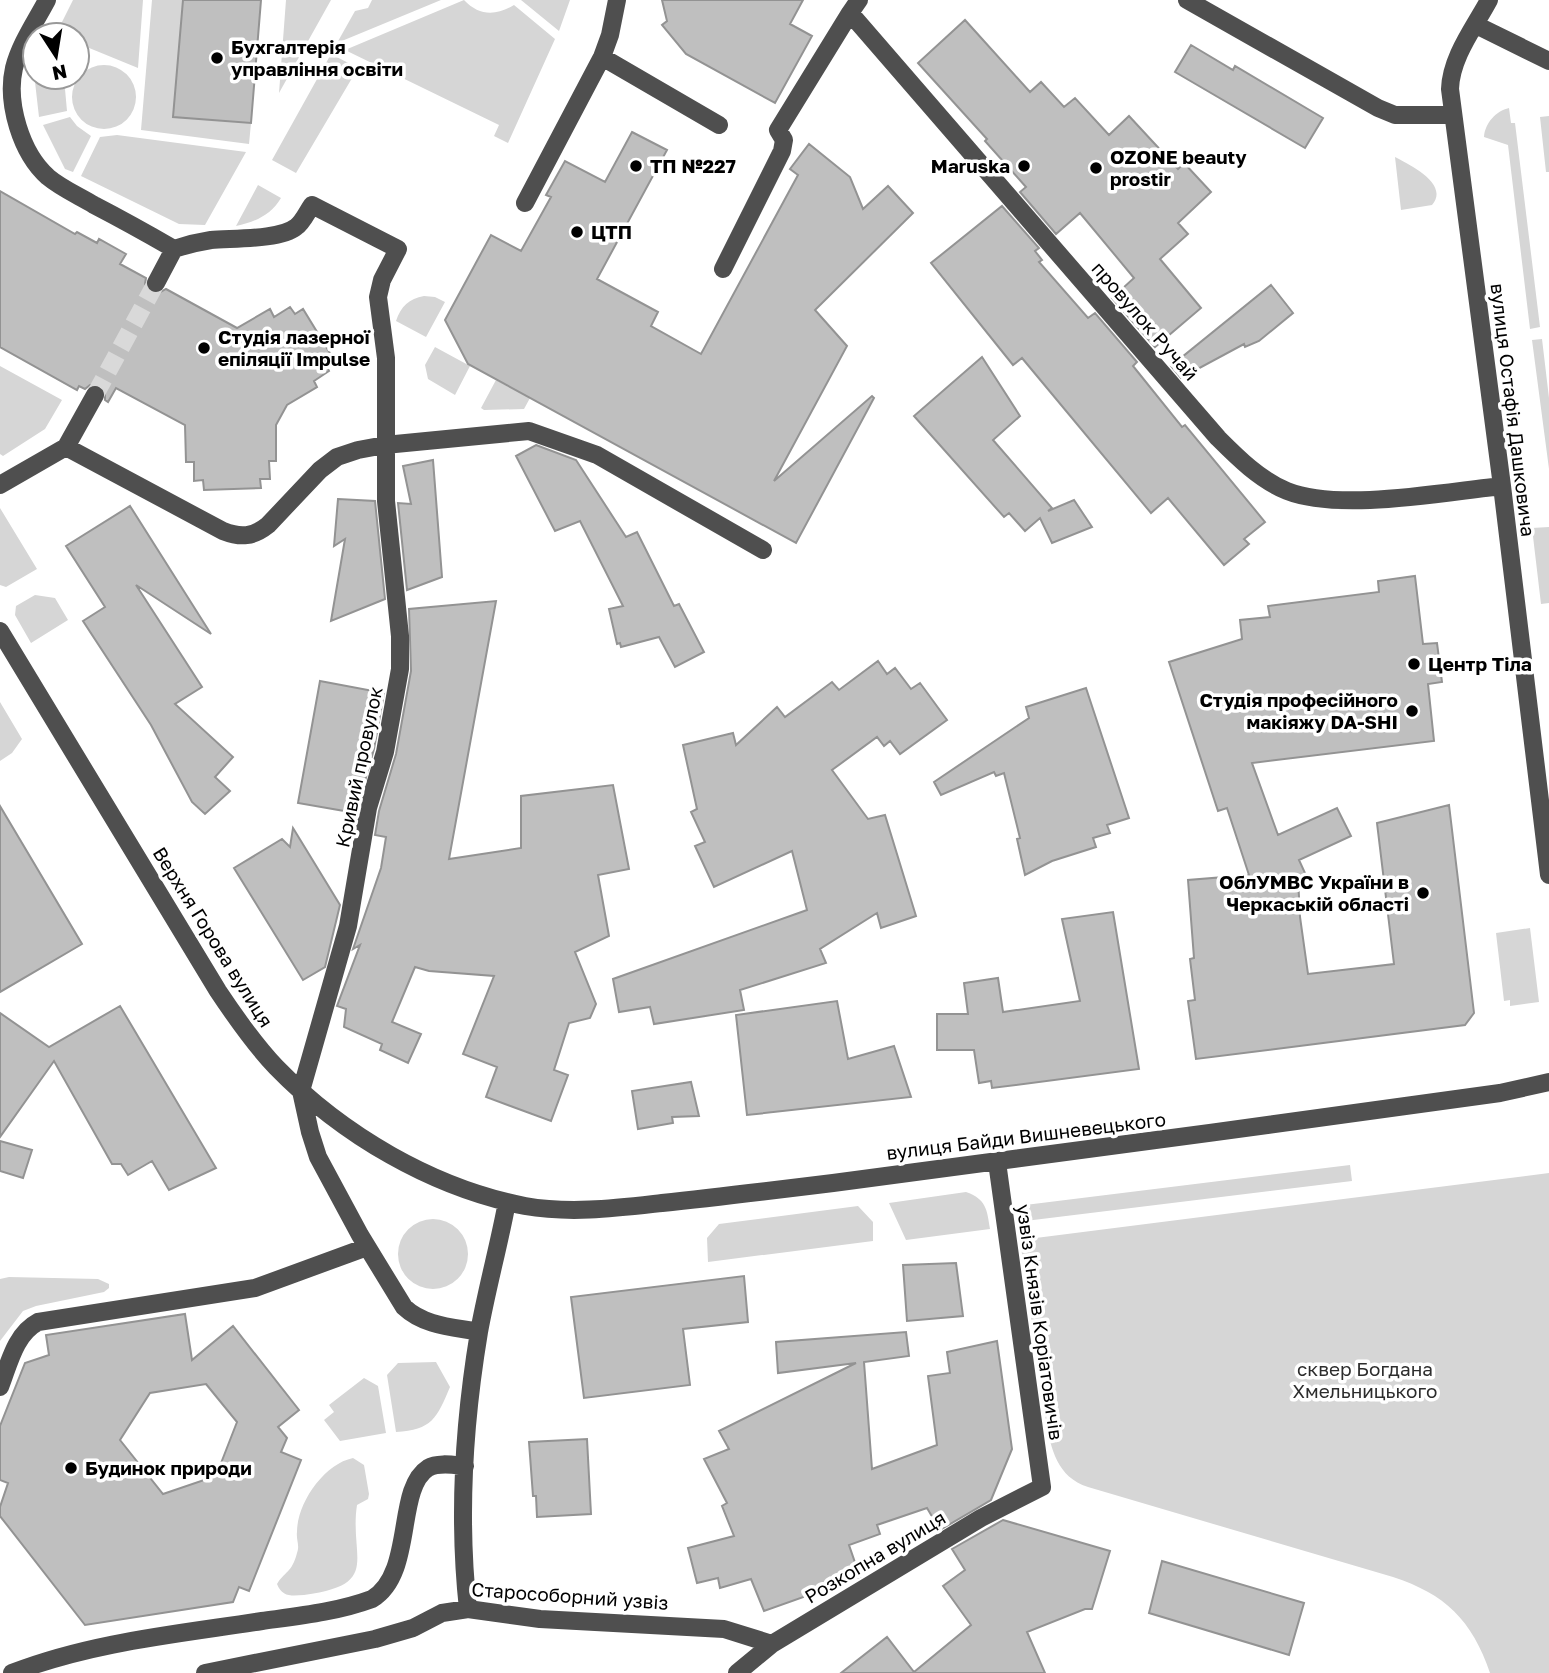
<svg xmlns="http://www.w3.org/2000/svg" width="1549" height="1673" font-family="'Golos Text',sans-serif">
<rect width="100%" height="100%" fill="#fff"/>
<path fill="#d6d6d6" d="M 73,0 L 143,0 L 138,68 L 77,43 L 77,35 L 56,34 Z
M 152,0 L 183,0 L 173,117 L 251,123 L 249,144 L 141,130 Z
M 286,0 L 331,0 L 279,93 Z
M 372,0 L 441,0 L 337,43 L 355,11 L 368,8 Z
M 464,0 C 479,16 496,16 514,5 L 555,39 L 508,143 L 494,136 L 499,125 L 345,50 Z
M 521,0 L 570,0 L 559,31 Z
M 331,54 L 358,68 L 296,173 L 272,160 Z
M72 97a32 32 0 1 1 64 0a32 32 0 1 1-64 0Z
M 38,77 L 70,77 L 65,89 L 67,111 L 39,117 L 35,82 Z
M 1509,108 L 1511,123 L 1515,123 L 1540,327 L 1530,329 L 1508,145 L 1484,137 C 1485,123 1496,111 1509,108 Z
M 1549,116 L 1549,172 L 1546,172 L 1540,117 Z
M 70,117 L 77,126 L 91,136 L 73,172 L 65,169 L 43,125 Z
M 117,135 L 246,152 L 205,225 L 179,224 L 81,176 L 100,137 Z
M 1395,157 C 1410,165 1450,184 1432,205 L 1401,210 Z
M 258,185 L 281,198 C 271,215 255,222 236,226 Z
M 424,296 L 435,297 L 445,302 L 426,337 L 396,321 C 401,306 409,299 424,296 Z
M 1542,339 L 1549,398 L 1549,469 L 1532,340 Z
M 435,347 L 470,366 L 455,395 L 428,379 L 425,365 Z
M 0,366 L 62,400 L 45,429 L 3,456 L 0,454 Z
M 496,380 L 530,398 L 524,409 L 484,410 L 481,408 Z
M 0,508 L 37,569 L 6,587 L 0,585 Z
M 1549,527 L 1549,603 L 1541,604 L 1532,528 Z
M 35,595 L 55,598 L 68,620 L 31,643 L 15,615 L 16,606 Z
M 0,702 L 22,739 L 12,753 L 0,761 Z
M 1530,928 L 1539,1002 L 1510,1006 L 1510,1000 L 1504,1001 L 1496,933 Z
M 1350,1165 L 1352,1181 L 1017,1222 L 1017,1206 Z
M 1549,1173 L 1549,1673 L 1490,1673 C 1472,1620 1445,1594 1393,1577 L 1088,1487 C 1057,1477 1051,1449 1046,1421 L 1020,1240 Z
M 966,1192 C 986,1199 987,1209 990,1229 L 906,1240 L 889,1203 Z
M 858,1206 L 873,1222 L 873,1241 L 708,1262 L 707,1238 L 719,1224 Z
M398 1254a35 35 0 1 1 70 0a35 35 0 1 1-70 0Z
M 9,1277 L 98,1279 L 109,1284 L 109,1288 L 104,1292 L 36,1306 L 23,1311 L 0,1341 L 0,1279 Z
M 436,1362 L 450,1387 C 437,1418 432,1430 396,1432 L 387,1375 L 398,1363 Z
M 364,1378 L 378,1386 L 386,1433 L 340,1441 L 324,1420 L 334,1412 L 329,1405 Z
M 353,1458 L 364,1465 L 369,1494 L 368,1499 L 357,1505 C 349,1558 382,1585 304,1595 C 291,1596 282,1597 277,1584 C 284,1572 292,1573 297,1553 C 300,1545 296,1540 297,1532 C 297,1503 324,1464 353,1458 Z"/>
<path fill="#bfbfbf" stroke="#939393" stroke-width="2" fill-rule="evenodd" d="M 183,0 L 261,0 L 251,123 L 173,117 Z
M 662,0 L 803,0 L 790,24 L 812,36 L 775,103 L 686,54 L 662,25 L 667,21 Z
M 965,20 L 1030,92 L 1041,82 L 1064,107 L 1075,98 L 1109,135 L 1129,116 L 1178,169 L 1184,163 L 1211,192 L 1178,223 L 1188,234 L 1160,259 L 1201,308 L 1155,347 L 1112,298 L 1134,278 L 1080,213 L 1056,234 L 1020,192 L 1026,187 L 985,141 L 987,139 L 918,63 Z
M 1191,45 L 1233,70 L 1235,66 L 1323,118 L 1305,148 L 1175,72 Z
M 632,132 L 667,150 L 597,279 L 658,312 L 651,326 L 701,354 L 798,175 L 790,169 L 809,144 L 850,177 L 863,209 L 888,186 L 913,213 L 815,310 L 847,346 L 774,481 L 872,396 L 874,398 L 796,543 L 468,364 L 445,320 L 491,235 L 521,251 L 551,197 L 546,195 L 565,161 L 605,182 Z
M 0,191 L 75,234 L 77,232 L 97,243 L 99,239 L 126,254 L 120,264 L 146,278 L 145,284 L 150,293 L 157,294 L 166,289 L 237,328 L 270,309 L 274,317 L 290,307 L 295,314 L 303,309 L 333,358 L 325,363 L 329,371 L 314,381 L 317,387 L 287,405 L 276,425 L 276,461 L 269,461 L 270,479 L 260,479 L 261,488 L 204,490 L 203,480 L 194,481 L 194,462 L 186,462 L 185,425 L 116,388 L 108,402 L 105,400 L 105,390 L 100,385 L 90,385 L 85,389 L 79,386 L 77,390 L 0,347 Z
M 1002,206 L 1039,248 L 1035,251 L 1042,260 L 1039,262 L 1088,318 L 1095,313 L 1137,362 L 1133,366 L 1182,427 L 1185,425 L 1265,522 L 1244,539 L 1249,544 L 1224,565 L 1168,498 L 1151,513 L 1022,358 L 1013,365 L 931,263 Z
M 1271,285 L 1293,313 L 1259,341 L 1245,347 L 1244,344 L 1181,378 L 1171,366 Z
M 982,357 L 1020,416 L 993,440 L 1052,508 L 1048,511 L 1074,500 L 1092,527 L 1052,543 L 1040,518 L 1025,531 L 1009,513 L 1004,517 L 914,416 Z
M 536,445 L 576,460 L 626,537 L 637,532 L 674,606 L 679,604 L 704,652 L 675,667 L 659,637 L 621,647 L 620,643 L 617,644 L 609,609 L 623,606 L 580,521 L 555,531 L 516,456 Z
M 433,460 L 442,577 L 407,590 L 398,503 L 411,504 L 403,466 Z
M 338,499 L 375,501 L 385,599 L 331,621 L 345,539 L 334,546 Z
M 130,506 L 211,634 L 136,585 L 202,687 L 175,704 L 233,757 L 215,777 L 230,791 L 205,814 L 192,802 L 151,725 L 83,621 L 105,607 L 66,546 Z
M 1415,576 L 1423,644 L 1437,643 L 1442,682 L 1428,684 L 1434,741 L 1252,763 L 1278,835 L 1337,808 L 1351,836 L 1299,860 L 1305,873 L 1298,877 L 1300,917 L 1308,974 L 1394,964 L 1377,823 L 1449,805 L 1474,1013 L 1465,1025 L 1196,1059 L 1188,1001 L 1195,1000 L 1190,959 L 1194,958 L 1188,880 L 1249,875 L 1227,808 L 1218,811 L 1169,662 L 1242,639 L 1240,620 L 1270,617 L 1268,606 L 1379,592 L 1378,581 Z
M 496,601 L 449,859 L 521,848 L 521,796 L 613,785 L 629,869 L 598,875 L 609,936 L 575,952 L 596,1004 L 590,1018 L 569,1023 L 554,1070 L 568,1075 L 551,1121 L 486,1097 L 497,1067 L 463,1054 L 494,976 L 429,971 L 415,967 L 392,1022 L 421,1034 L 408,1063 L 380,1050 L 382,1044 L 344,1027 L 346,1009 L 337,1006 L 360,945 L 353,949 L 381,868 L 386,837 L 375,835 L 379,811 L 396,754 L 411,671 L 409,609 Z
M 878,661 L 887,674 L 895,668 L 911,689 L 920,683 L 947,720 L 900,754 L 890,741 L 884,746 L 877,737 L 832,770 L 868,819 L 885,815 L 916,916 L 881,928 L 877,913 L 820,949 L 826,963 L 740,990 L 744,1010 L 654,1024 L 650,1007 L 619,1012 L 613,979 L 807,910 L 792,851 L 714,887 L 695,846 L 705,842 L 691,812 L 697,809 L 683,745 L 733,733 L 736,745 L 777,707 L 785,717 L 832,682 L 839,690 Z
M 320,681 L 384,693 L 374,749 L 356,813 L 298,803 Z
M 1086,688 L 1129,818 L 1107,825 L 1110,833 L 1093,838 L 1096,847 L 1052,861 L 1025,875 L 1017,839 L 1020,838 L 1004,773 L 996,776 L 994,772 L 941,795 L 934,782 L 1029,718 L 1026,707 Z
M 0,806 L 82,944 L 0,992 Z
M 293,828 L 340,905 L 325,967 L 303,980 L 234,868 L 282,839 L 290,847 Z
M 1113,912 L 1139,1069 L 992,1088 L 991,1081 L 979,1083 L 974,1050 L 937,1050 L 937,1014 L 968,1014 L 964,983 L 998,978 L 1003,1012 L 1080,1001 L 1062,919 Z
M 837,1001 L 848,1059 L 894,1046 L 911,1097 L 747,1115 L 736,1015 Z
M 120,1006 L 216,1168 L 169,1190 L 152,1161 L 128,1175 L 121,1164 L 112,1164 L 54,1061 L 0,1137 L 0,1013 L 49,1047 Z
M 691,1082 L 699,1116 L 672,1117 L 673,1123 L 638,1129 L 632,1091 Z
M 0,1141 L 32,1150 L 23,1178 L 0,1171 Z
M 956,1263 L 963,1316 L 907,1321 L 903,1265 Z
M 744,1276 L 748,1322 L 683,1329 L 690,1385 L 584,1398 L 571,1297 Z
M 185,1314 L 192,1360 L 233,1326 L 299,1410 L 278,1427 L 287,1438 L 281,1452 L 301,1460 L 249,1591 L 239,1587 L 233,1602 L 85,1625 L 0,1516 L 0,1507 L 8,1483 L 0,1480 L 0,1426 L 25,1363 L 49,1355 L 46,1335 ZM 206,1384 L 237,1422 L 216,1476 L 163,1494 L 120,1440 L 150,1393 Z
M 906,1332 L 909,1356 L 864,1362 L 872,1469 L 937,1445 L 928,1376 L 950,1373 L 947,1352 L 997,1341 L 1012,1449 L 991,1500 L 940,1530 L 927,1508 L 877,1525 L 880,1534 L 849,1545 L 860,1577 L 764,1611 L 751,1579 L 720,1588 L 718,1578 L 697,1583 L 688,1548 L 734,1536 L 722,1506 L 727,1503 L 704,1459 L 729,1449 L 719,1431 L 856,1363 L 778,1373 L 776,1342 Z
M 587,1439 L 591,1514 L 537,1517 L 536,1496 L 533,1496 L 529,1442 Z
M 1003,1520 L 1110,1551 L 1092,1609 L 1085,1609 L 1027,1632 L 1045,1673 L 841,1673 L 887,1637 L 914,1672 L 971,1625 L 943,1586 L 965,1570 L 952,1549 Z
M 1162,1561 L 1304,1603 L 1289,1655 L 1149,1613 Z"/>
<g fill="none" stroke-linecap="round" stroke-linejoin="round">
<path stroke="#d9d9d9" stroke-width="18" stroke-dasharray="18 9" stroke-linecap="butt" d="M 95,395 L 156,283"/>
<path stroke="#4f4f4f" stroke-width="18" d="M 47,0 C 36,21 20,44 14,68 C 6,103 21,153 48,177 C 61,188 79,196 94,205 C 121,219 148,234 174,249
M 617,0 L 610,35 L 602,57 L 719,125
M 859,0 L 850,13 L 1218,438 C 1238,458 1260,480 1287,491 C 1340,512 1444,492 1502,486
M 1187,0 L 1378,108 L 1395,115 L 1453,115
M 1489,0 C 1474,28 1451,57 1450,89 L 1502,486 L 1549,875
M 1476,25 L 1549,61
M 525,203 L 602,57
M 723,269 L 782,151 L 784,140 L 778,130 L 850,13
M 156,283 L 174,249 C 186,245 198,242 211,240 C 232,238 280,240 296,227 C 303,222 307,212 312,205 L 398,249 L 382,280 L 378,297 L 386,358 L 386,501 L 400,636 L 400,669 L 385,752 L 368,808 L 348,926 L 301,1091 L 310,1132 L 318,1157 L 360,1235 L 404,1307 C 424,1326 453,1327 479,1332
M 66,447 L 95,395
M 0,485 L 66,447 L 223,531 C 241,538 253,537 268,525 L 320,470 L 337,457 L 358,450 L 385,445 L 529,431 L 597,455 L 763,550
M 0,631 L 218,991 C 236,1018 254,1044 276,1067 C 342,1135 433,1188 525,1206 C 571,1214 617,1208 662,1203 C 719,1197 776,1190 833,1183 C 1055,1154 1278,1124 1500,1093 L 1549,1082
M 0,1387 C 9,1364 15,1334 38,1322 L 255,1288 L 367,1247
M 468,1609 C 458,1518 464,1422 479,1332 C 487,1288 499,1245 507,1202
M 12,1673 C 92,1642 178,1634 262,1621 C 298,1616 337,1612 372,1599 C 415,1573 395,1489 428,1468 C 438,1462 454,1465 465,1466
M 205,1673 L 375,1639 L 413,1628 L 442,1613 L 468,1609 L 540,1619 L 724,1629 L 772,1644
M 737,1673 L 772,1644 L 981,1518 L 1042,1487 L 997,1162"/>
</g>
<g fill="#000" stroke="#fff" stroke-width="2.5">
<circle cx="217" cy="58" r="7"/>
<circle cx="636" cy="166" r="7"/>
<circle cx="1024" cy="166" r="7"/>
<circle cx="1096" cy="168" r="7"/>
<circle cx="577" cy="232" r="7"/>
<circle cx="204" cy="348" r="7"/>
<circle cx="1414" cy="664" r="7"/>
<circle cx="1412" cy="711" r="7"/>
<circle cx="1423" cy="893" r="7"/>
<circle cx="71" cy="1468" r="7"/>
</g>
<g text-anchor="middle" stroke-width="7" stroke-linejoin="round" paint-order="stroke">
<g font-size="19" font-weight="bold" fill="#000" stroke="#fff" text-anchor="start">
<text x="231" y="54">Бухгалтерія<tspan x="231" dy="22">управління освіти</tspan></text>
<text x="1110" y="164">OZONE beauty<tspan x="1110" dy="22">prostir</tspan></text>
<text x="650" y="173">ТП №227</text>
<text x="1010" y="173" text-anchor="end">Maruska</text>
<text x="591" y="239">ЦТП</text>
<text x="218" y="344">Студія лазерної<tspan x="218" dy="22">епіляції Impulse</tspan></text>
<text x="1428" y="671">Центр Тіла</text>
<text x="1398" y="707" text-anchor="end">Студія професійного<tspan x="1398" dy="22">макіяжу DA-SHI</tspan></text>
<text x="1409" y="889" text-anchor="end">ОблУМВС України в<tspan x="1409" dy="22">Черкаській області</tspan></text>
<text x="85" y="1475">Будинок природи</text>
</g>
<g font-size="19" fill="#000" stroke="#fff">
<text transform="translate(1145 321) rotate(49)" y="7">провулок Ручай</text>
<text transform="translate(1513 410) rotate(83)" y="7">вулиця Остафія Дашковича</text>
<text transform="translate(359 767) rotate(-78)" y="7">Кривий провулок</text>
<text transform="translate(213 937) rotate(58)" y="7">Верхня Горова вулиця</text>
<text transform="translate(1026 1136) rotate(-7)" y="7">вулиця Байди Вишневецького</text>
<text transform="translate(1040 1322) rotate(82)" y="7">узвіз Князів Коріатовичів</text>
<text transform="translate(875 1557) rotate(-31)" y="7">Розкопна вулиця</text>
<text transform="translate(570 1596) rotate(4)" y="7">Старособорний узвіз</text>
</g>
<g font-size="19" fill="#2d2d2d" stroke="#fff">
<text x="1365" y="1376">сквер Богдана<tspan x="1365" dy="22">Хмельницького</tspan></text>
</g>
</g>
<g transform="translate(56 56) rotate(168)"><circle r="33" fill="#ffffff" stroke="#999999" stroke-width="2"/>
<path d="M0-5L12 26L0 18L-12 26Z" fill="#000000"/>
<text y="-10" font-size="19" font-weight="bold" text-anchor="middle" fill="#000000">N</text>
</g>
</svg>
